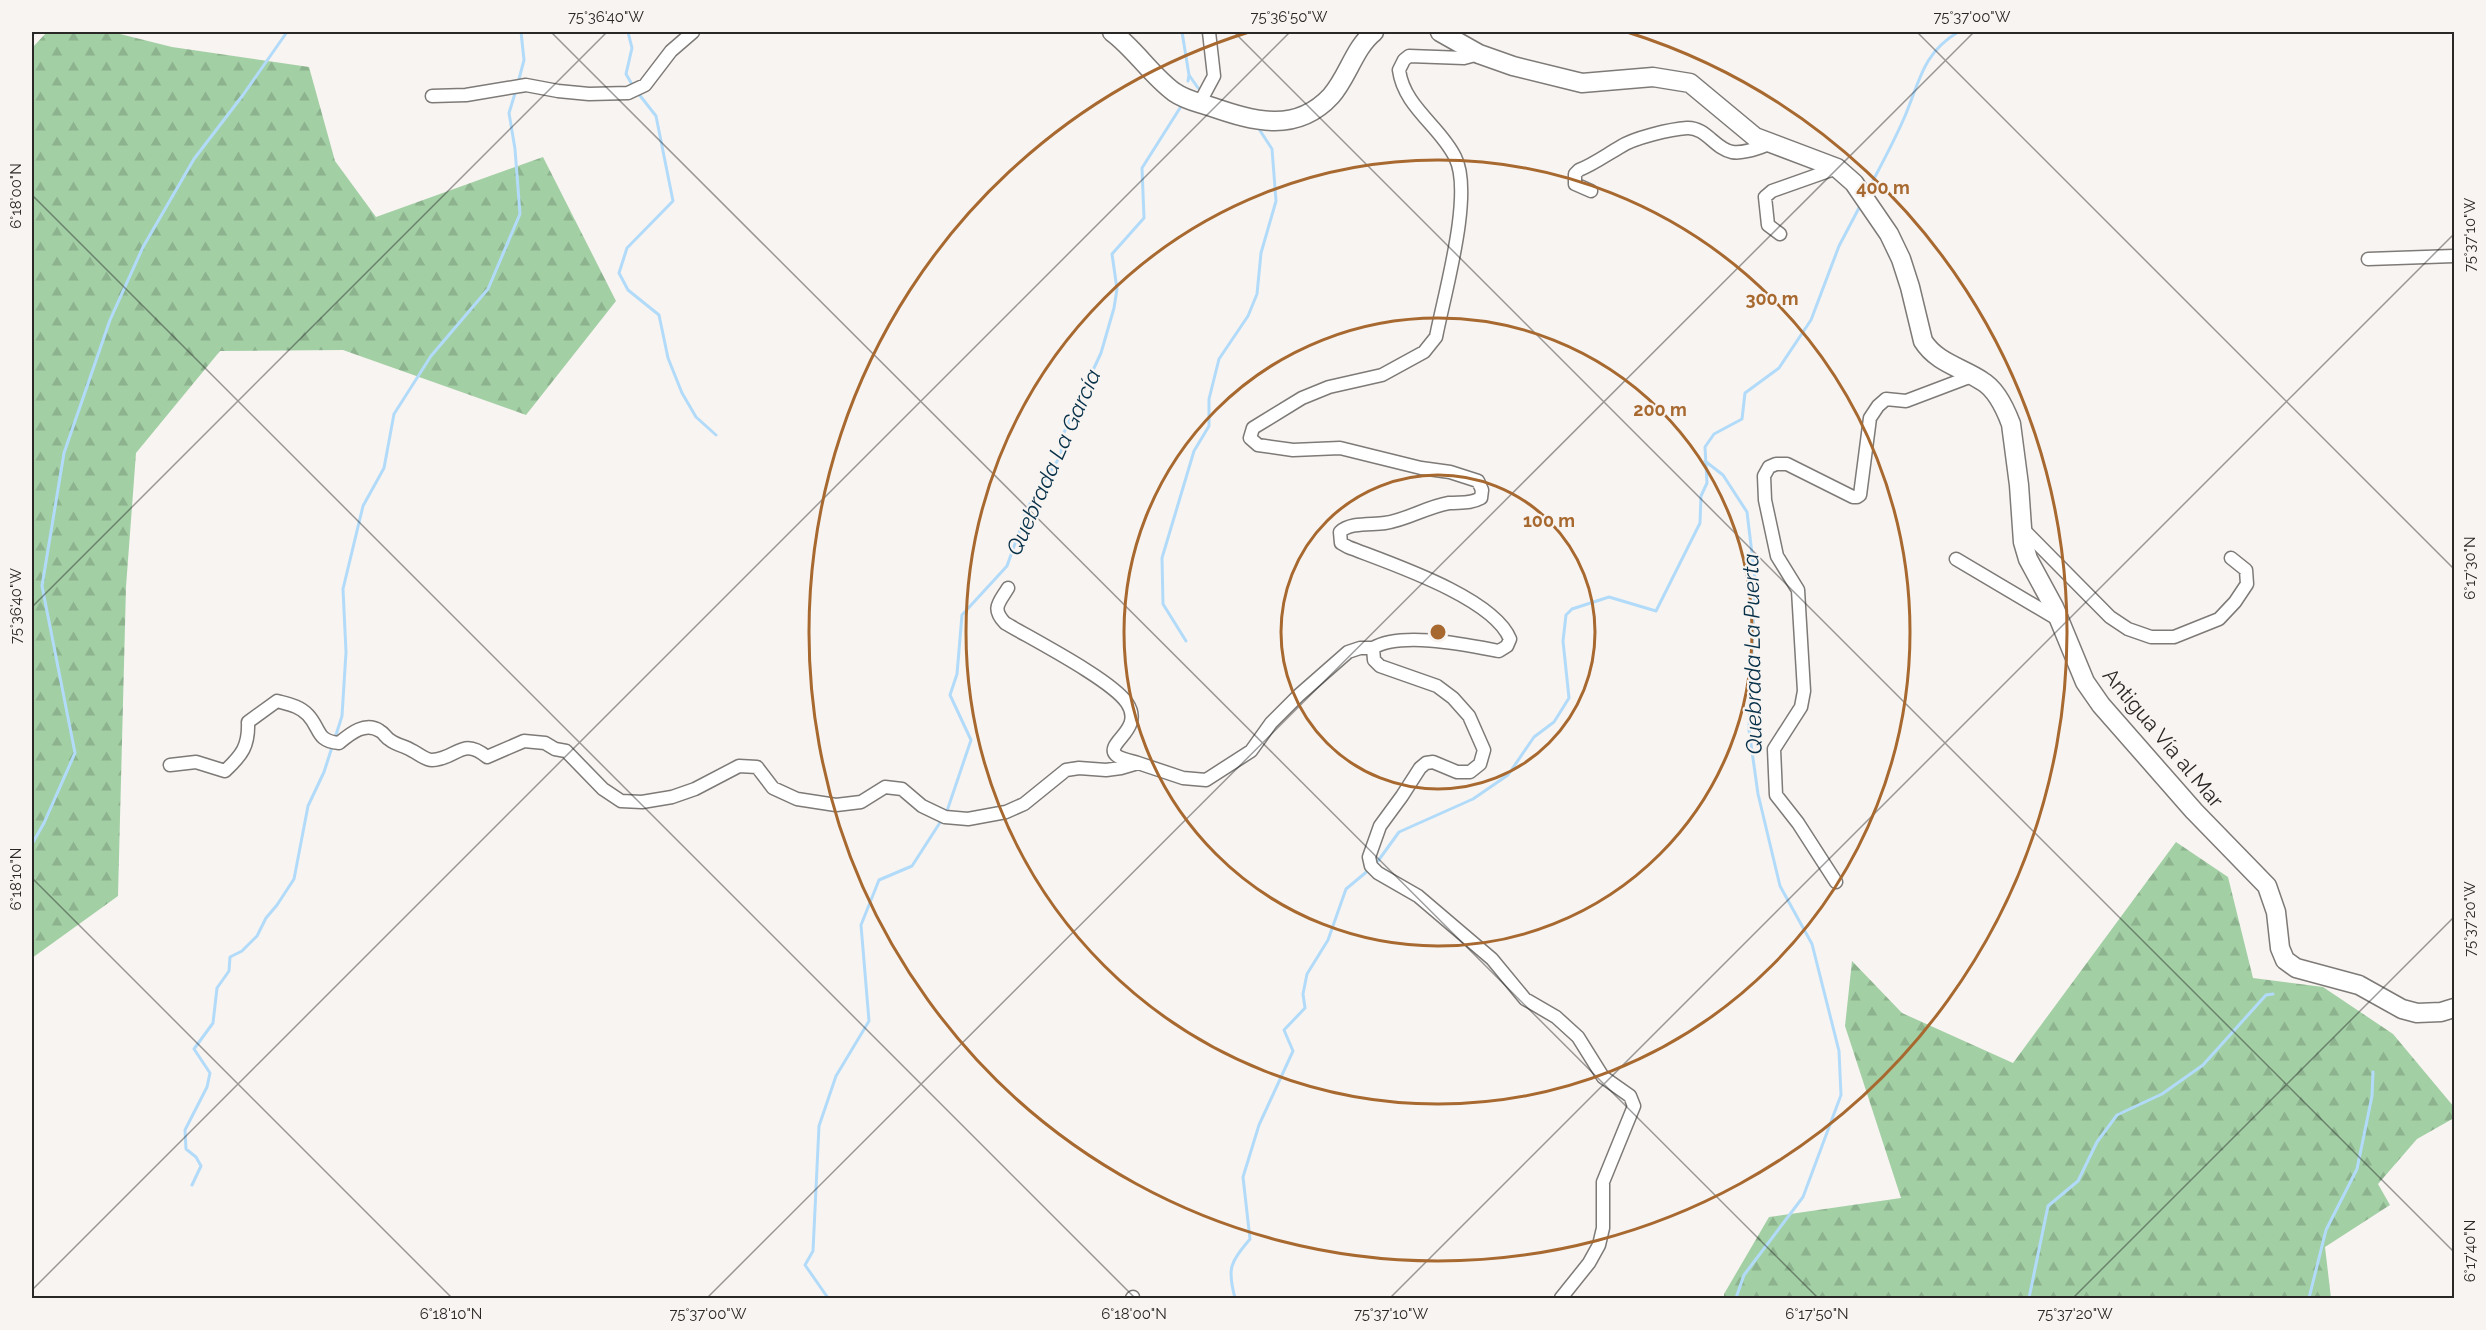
<svg xmlns="http://www.w3.org/2000/svg" width="2486" height="1330" font-family="Raleway,sans-serif">
<defs>
<pattern id="forest-firs" width="22" height="20" patternUnits="userSpaceOnUse" patternTransform="scale(1.5)"><rect width="22" height="20" fill="#a3cfa5"/><path d="M5 1l3.5 6h-7zM16 11l3.5 6h-7z" fill="#8cb28e"/></pattern>
</defs>
<rect width="100%" height="100%" fill="#f8f4f1"/>
<path fill="url(#forest-firs)" d="M 47,32 L 112,32 L 172,47 L 309,67 L 335,161 L 376,217 L 543,157 L 616,301 L 526,415 L 343,350 L 220,351 L 136,453 L 126,587 L 118,896 L 32,958 L 32,48 Z
M 2176,842 L 2228,877 L 2253,978 L 2323,987 L 2393,1034 L 2454,1107 L 2454,1118 L 2417,1139 L 2378,1184 L 2390,1205 L 2325,1247 L 2331,1298 L 1724,1298 L 1724,1294 L 1769,1217 L 1901,1198 L 1845,1026 L 1852,961 L 1902,1013 L 2013,1063 Z"/>
<g fill="none" stroke-linecap="round" stroke-linejoin="round">
<path stroke="#b2dbfa" stroke-width="3" d="M 628,32 L 632,48 L 626,74 L 634,88
M 1182,32 L 1189,75 L 1198,88
M 32,35 L 35,32
M 1188,81 L 1189,75
M 518,83 L 524,60 L 521,32
M 638,93 L 656,116 L 673,201 L 627,248 L 619,273 L 628,290 L 659,315 L 668,358 L 682,393 L 696,417 L 716,435
M 1867,192 C 1880,167 1894,142 1905,116 C 1920,81 1922,54 1958,32
M 1705,461 L 1723,475 L 1747,512 L 1755,579 L 1749,730 L 1758,794 L 1780,886 L 1812,944 L 1839,1051 L 1841,1095 L 1803,1197 L 1744,1275 L 1736,1298
M 1186,641 L 1163,604 L 1162,558 L 1194,451 L 1209,426 L 1209,399 L 1219,359 L 1248,316 L 1257,294 L 1261,253 L 1276,201 L 1272,149 L 1259,129
M 335,738 L 342,716 L 346,652 L 343,589 L 363,506 L 384,468 L 394,414 L 431,356 L 488,289 L 520,214 L 515,149 L 509,113 L 516,90
M 946,814 L 971,740 L 950,695 L 957,674 L 962,615 L 1007,566 L 1028,507 L 1061,455 L 1062,437 L 1101,353 L 1114,308 L 1117,289 L 1112,254 L 1144,218 L 1142,168 L 1180,108
M 32,844 L 44,823 L 75,753 L 42,586 L 64,453 L 110,320 L 143,247 L 194,159 L 243,95 L 287,32
M 1378,861 L 1399,832 L 1473,799 L 1508,775 L 1534,737 L 1554,722 L 1569,698 L 1563,641 L 1566,615 L 1572,609 L 1609,597 L 1656,611 L 1700,523 L 1701,496 L 1707,483 L 1705,447 L 1714,434 L 1742,419 L 1745,393 L 1779,368 L 1811,320 L 1839,246 L 1860,206
M 192,1185 L 201,1166 L 196,1157 L 186,1149 L 185,1130 L 207,1087 L 210,1073 L 194,1049 L 213,1023 L 217,988 L 229,971 L 230,957 L 242,951 L 257,936 L 266,918 L 277,905 L 294,879 L 308,806 L 324,772 L 333,744
M 828,1298 L 805,1265 L 813,1251 L 819,1126 L 836,1076 L 869,1021 L 861,925 L 879,880 L 912,866 L 941,821
M 1235,1298 C 1227,1268 1230,1263 1250,1239 L 1243,1177 L 1259,1125 L 1293,1051 L 1284,1030 L 1305,1008 L 1303,994 L 1307,974 L 1328,940 L 1346,889 L 1370,869
M 2029,1298 L 2048,1206 L 2078,1181 L 2097,1142 L 2117,1115 L 2162,1094 L 2203,1065 L 2266,995 L 2273,994
M 2309,1298 L 2326,1230 L 2357,1169 L 2372,1096 L 2373,1072"/>
<g stroke="#7d7a77" stroke-width="15">
<path id="minor" d="M 1479,54 L 1464,58 L 1409,56 L 1404,60 L 1399,70 C 1404,107 1440,126 1455,157 C 1474,193 1444,295 1436,337 L 1424,352 L 1382,375 L 1329,387 L 1302,398 L 1253,428 L 1250,438 L 1258,445 L 1293,450 L 1340,448 L 1421,468 L 1450,472 L 1478,481 L 1482,490 L 1481,498 C 1470,504 1461,502 1449,503 C 1426,507 1407,520 1385,523 C 1372,525 1350,522 1340,532 L 1341,543 L 1348,547 C 1389,563 1493,597 1510,639 L 1507,646 L 1499,651 C 1467,645 1401,631 1373,648 L 1374,660 L 1380,666 L 1437,686 L 1453,698 L 1469,716 L 1484,750 L 1480,764 L 1470,772 L 1457,772 L 1433,762 L 1426,763 L 1420,768 L 1402,796 L 1380,826 L 1369,857 L 1371,866 L 1378,873 L 1418,896 L 1492,959 L 1525,999 L 1556,1017 L 1578,1037 L 1603,1077 L 1630,1096 L 1634,1106 L 1603,1182 L 1603,1228 L 1599,1245 L 1589,1263 L 1561,1298
M 432,96 L 466,95 L 526,85 L 558,91 L 589,94 L 628,93 L 645,85 L 671,51 L 693,32
M 1199,104 L 1214,76 L 1209,32
M 1591,191 L 1575,184 L 1575,174 L 1579,170 C 1594,164 1606,155 1620,147 C 1633,138 1671,129 1687,128 C 1706,127 1715,149 1732,152 C 1744,154 1758,148 1769,144
M 1780,234 L 1768,225 L 1765,197 L 1772,191 L 1837,168
M 2368,259 L 2454,256
M 2021,527 L 2110,617 L 2128,629 L 2151,637 L 2174,637 L 2219,619 L 2235,602 L 2247,584 L 2246,570 L 2231,558
M 1956,559 L 2059,620
M 1008,588 C 999,603 991,608 1005,623 C 1032,639 1112,680 1127,703 C 1145,730 1104,743 1116,755 C 1120,759 1132,761 1138,763
M 170,765 L 196,762 L 225,771 C 242,755 249,746 248,722 L 277,701 C 288,704 300,706 308,715 C 321,729 316,741 339,743 C 350,734 365,721 380,731 C 384,733 386,738 390,740 C 396,745 405,746 411,750 C 418,753 425,760 432,760 C 457,759 462,736 487,757 L 524,741 L 545,743 L 555,749 L 566,751 L 603,789 L 621,801 L 642,802 L 672,797 L 695,789 L 739,766 L 757,767 L 773,788 L 797,799 L 836,805 L 861,802 L 885,787 L 902,789 L 922,806 L 945,817 L 968,819 L 1006,812 L 1024,804 L 1066,770 L 1079,768 L 1106,770 L 1121,768 L 1138,763 L 1183,778 L 1206,780 L 1251,751 L 1271,723 L 1299,695 L 1348,652 L 1360,648 L 1373,648
M 1836,882 L 1798,823 L 1776,795 L 1774,749 L 1801,707 L 1804,691 L 1798,590 L 1777,556 L 1765,500 L 1764,476 L 1769,467 L 1776,464 L 1787,464 L 1853,497 L 1857,497 L 1860,495 L 1870,418 L 1878,406 L 1886,399 L 1906,401 L 1972,376
M 1132,1298 L 1133,1297"/>
</g>
<g stroke="#7d7a77" stroke-width="21">
<path id="secondary" d="M 1112,32 C 1135,49 1151,75 1174,92 C 1187,101 1198,102 1212,107 C 1253,121 1296,134 1331,96 C 1348,77 1354,48 1374,32
M 1440,32 L 1479,54 L 1513,66 L 1582,83 L 1653,77 L 1690,83 L 1755,137 L 1837,168 L 1854,183 L 1889,234 L 1901,259 L 1910,287 L 1923,341 C 1937,363 1961,367 1982,381 C 1996,389 2005,408 2011,424 L 2019,485 L 2023,542 L 2028,559 L 2054,607 L 2085,682 L 2101,705 L 2194,811 L 2267,886 L 2276,912 L 2280,948 L 2285,960 L 2296,968 L 2359,985 L 2402,1009 L 2417,1013 L 2441,1012 L 2454,1008"/>
</g>
<use href="#minor" stroke="#fff" stroke-width="12"/>
<use href="#secondary" stroke="#fff" stroke-width="18"/>
</g>
<path fill="none" stroke="#292827" stroke-width="1.5" stroke-opacity="0.45" d="M 551,32 L 1818,1298M 1234,32 L 2454,1252M 1917,32 L 2454,569M 32,195 L 1135,1298M 32,607 L 607,32M 32,878 L 452,1298M 32,1290 L 1290,32M 707,1298 L 1974,32M 1390,1298 L 2454,234M 2073,1298 L 2454,917"/>
<g fill="none" stroke="#a7692f" stroke-width="3">
<circle cx="1438" cy="632" r="157"/>
<circle cx="1438" cy="632" r="314"/>
<circle cx="1438" cy="632" r="472"/>
<path d="M1627 32A629 629 0 1 1 1249 32"/>
</g>
<g text-anchor="middle" stroke-width="4.5" stroke-linejoin="round" paint-order="stroke">
<g font-size="21" fill="#292827" stroke="#f8f4f1">
<text transform="translate(2163 738) rotate(50)" y="7">Antigua Vía al Mar</text>
</g>
<g font-size="22" font-style="italic" fill="#063049" stroke="#f8f4f1">
<text transform="translate(1053 462) rotate(-66)" y="8">Quebrada La García</text>
<text transform="translate(1752 654) rotate(-91)" y="8">Quebrada La Puerta</text>
</g>
</g>
<circle cx="1438" cy="632" r="9" fill="#a7692f" stroke="#f8f4f1" stroke-width="3"/>
<g font-size="18" text-anchor="middle" font-weight="bold" fill="#a7692f" stroke="#f8f4f1" stroke-width="4.5" stroke-linejoin="round" paint-order="stroke">
<text x="1883" y="194">400 m</text>
<text x="1772" y="305">300 m</text>
<text x="1660" y="416">200 m</text>
<text x="1549" y="527">100 m</text>
</g>
<rect width="2486" height="1330" fill="none" stroke="#f8f4f1" stroke-width="66"/>
<rect x="33" y="33" width="2420" height="1264" fill="none" stroke="#292827" stroke-width="2"/>
<g font-size="15" text-anchor="middle" fill="#292827">
<text x="606" y="22">75°36'40"W</text>
<text x="1289" y="22">75°36'50"W</text>
<text x="1972" y="22">75°37'00"W</text>
<text transform="translate(16 196) rotate(-90)" y="5">6°18'00"N</text>
<text transform="translate(2470 235) rotate(-90)" y="5">75°37'10"W</text>
<text transform="translate(2470 568) rotate(-90)" y="5">6°17'30"N</text>
<text transform="translate(16 606) rotate(-90)" y="5">75°36'40"W</text>
<text transform="translate(16 879) rotate(-90)" y="5">6°18'10"N</text>
<text transform="translate(2470 919) rotate(-90)" y="5">75°37'20"W</text>
<text transform="translate(2470 1251) rotate(-90)" y="5">6°17'40"N</text>
<text x="451" y="1319">6°18'10"N</text>
<text x="708" y="1319">75°37'00"W</text>
<text x="1134" y="1319">6°18'00"N</text>
<text x="1391" y="1319">75°37'10"W</text>
<text x="1817" y="1319">6°17'50"N</text>
<text x="2075" y="1319">75°37'20"W</text>
</g>
</svg>
